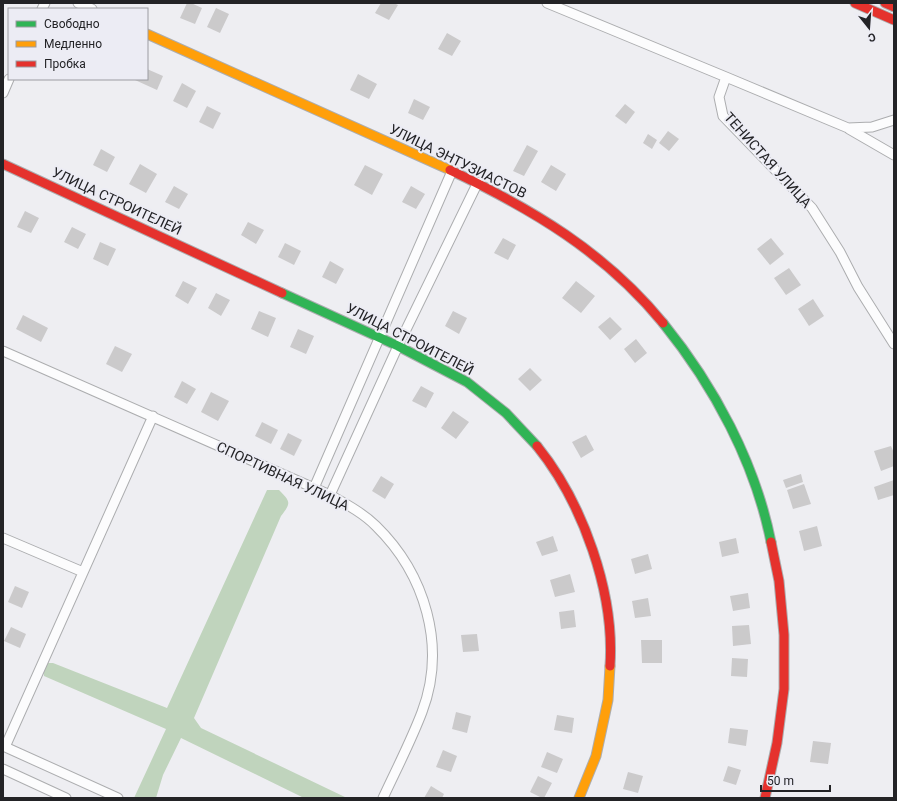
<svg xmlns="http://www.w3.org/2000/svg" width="897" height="801" font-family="Roboto,sans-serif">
<rect width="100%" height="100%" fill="#eeeef2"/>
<path fill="#c0d4bd" d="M 267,490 L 279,490 C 291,502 291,503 281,516 L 194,718 L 201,728 L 347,798 L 304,798 L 181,738 L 163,775 L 156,798 L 134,798 L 166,729 L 44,676 L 43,669 L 47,663 L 53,663 L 167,708 Z"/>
<path fill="#cbcacb" d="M 187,3 L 191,3 L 202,8 L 195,24 L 180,18 Z
M 381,3 L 394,3 L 398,5 L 389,20 L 375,13 Z
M 216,8 L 229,14 L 220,33 L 207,27 Z
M 447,33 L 461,41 L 452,56 L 438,49 Z
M 147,69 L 163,76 L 157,90 L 135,80 L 136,79 L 147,79 Z
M 358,74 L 377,84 L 369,99 L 350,90 Z
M 182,83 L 196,91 L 187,108 L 173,101 Z
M 414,99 L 430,107 L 423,120 L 408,113 Z
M 625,104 L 635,112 L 626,124 L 615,116 Z
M 207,106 L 221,113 L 213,129 L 199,122 Z
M 668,131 L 679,139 L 669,151 L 659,143 Z
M 648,134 L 657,140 L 652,149 L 643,143 Z
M 527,145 L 538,151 L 524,176 L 513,171 Z
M 101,149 L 115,157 L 107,172 L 93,165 Z
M 140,164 L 157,174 L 146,193 L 129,184 Z
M 365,165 L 383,174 L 372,195 L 354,185 Z
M 551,165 L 566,174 L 556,191 L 541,182 Z
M 174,186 L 188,194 L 179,209 L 165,202 Z
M 411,186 L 425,194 L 416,209 L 402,202 Z
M 25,211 L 39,218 L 31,233 L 17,227 Z
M 248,222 L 264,230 L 256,244 L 241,235 Z
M 72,227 L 86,234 L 78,249 L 64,242 Z
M 503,238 L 516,245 L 508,260 L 494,253 Z
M 771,238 L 784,254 L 770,265 L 757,249 Z
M 100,242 L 116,249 L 108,266 L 93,259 Z
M 285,243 L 301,251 L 294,265 L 278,257 Z
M 330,261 L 344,269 L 336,284 L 322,277 Z
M 789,268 L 801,285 L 786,295 L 774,278 Z
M 183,281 L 197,288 L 188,304 L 175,296 Z
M 576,281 L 595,296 L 581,313 L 562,298 Z
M 216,293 L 230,300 L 221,316 L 208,308 Z
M 813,299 L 824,316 L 809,326 L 798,309 Z
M 259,311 L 276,318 L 268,337 L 251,329 Z
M 453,311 L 467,318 L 459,334 L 445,326 Z
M 23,315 L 48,328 L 41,342 L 16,329 Z
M 610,317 L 622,329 L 610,340 L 598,327 Z
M 298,329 L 314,336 L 306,354 L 290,347 Z
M 636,339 L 647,353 L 635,363 L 624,349 Z
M 115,346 L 132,354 L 122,372 L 106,364 Z
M 530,368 L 542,380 L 530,391 L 518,379 Z
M 182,381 L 196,389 L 187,404 L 174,397 Z
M 421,386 L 434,393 L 426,408 L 412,401 Z
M 211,392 L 229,401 L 218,421 L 201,412 Z
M 453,411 L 469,422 L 456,439 L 441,428 Z
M 262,422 L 278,430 L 271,444 L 255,436 Z
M 288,433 L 302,440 L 294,456 L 280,449 Z
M 586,435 L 594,450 L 581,458 L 572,442 Z
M 891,446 L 894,453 L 894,466 L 881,471 L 874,451 Z
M 801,474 L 803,482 L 786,488 L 783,480 Z
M 381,476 L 394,484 L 385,499 L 372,491 Z
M 894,480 L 894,495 L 878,500 L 874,487 Z
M 804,484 L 811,504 L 793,509 L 787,490 Z
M 817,526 L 822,546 L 804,551 L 799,531 Z
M 553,536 L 558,551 L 542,556 L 536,542 Z
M 736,538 L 739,553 L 722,557 L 719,542 Z
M 648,554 L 652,569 L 635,574 L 631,559 Z
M 570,574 L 575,592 L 555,597 L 550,580 Z
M 15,586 L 29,592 L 22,608 L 8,602 Z
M 748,593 L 750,608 L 733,611 L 730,596 Z
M 648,598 L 651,616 L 635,618 L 632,601 Z
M 574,610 L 576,627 L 561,629 L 559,612 Z
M 749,625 L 751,644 L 733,646 L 732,626 Z
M 11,627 L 26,634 L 20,648 L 4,641 Z
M 477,634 L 479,651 L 463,652 L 461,635 Z
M 641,640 L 662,640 L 662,663 L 642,663 Z
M 732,658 L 748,659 L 747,677 L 731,676 Z
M 456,712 L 471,716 L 467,733 L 452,729 Z
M 557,715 L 574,718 L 572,733 L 554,730 Z
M 730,728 L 748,730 L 746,746 L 728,743 Z
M 813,741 L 831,743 L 828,764 L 810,762 Z
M 443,750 L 457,756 L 451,772 L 436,767 Z
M 547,752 L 563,759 L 557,773 L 541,767 Z
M 728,766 L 741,770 L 736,785 L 723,781 Z
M 628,772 L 643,776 L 638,793 L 623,789 Z
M 538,776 L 552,783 L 544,798 L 542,798 L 530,792 Z
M 431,786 L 444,794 L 442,798 L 424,798 Z"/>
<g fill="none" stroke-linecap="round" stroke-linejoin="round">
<g stroke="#acadaf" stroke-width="11">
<path id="street" d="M 78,3 L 92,9
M 547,3 L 726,77 L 719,97 L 723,116 L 812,208 L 840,252 L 858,287 L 894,344
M 42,9 L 45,3
M 726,77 L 848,128 L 872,127 L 894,120
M 3,93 L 9,79
M 849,129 L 894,155
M 3,351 L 330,495 C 346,504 363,513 376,526 C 425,574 447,646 422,712 C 411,741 396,770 383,798
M 314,488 L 452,171
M 330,495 L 398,346 L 478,182
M 3,538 L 83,572
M 3,746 L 118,798
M 5,747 L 153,416
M 3,769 L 66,798"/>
</g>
<g stroke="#acadaf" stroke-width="11">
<path id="fast" d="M 282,293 L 398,346 L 467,382 L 506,413 L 537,446
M 663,323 C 714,386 755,462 771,542"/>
</g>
<g stroke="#acadaf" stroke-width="11">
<path id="slow" d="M 147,34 L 450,170
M 579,798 L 596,756 L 608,700 L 610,666"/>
</g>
<g stroke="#acadaf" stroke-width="11">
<path id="jam" d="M 855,3 L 894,20
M 885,3 L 894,7
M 3,164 L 282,293
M 450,170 C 532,209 605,252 663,323
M 537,446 C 583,503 615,593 610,666
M 765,798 L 777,743 L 784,689 L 784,635 L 779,581 L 771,542"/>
</g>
<use href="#street" stroke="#fcfcfd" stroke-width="9"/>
<use href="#fast" stroke="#30b455" stroke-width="9"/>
<use href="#slow" stroke="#ff9f0a" stroke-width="9"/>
<use href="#jam" stroke="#e5322d" stroke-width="9"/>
</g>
<g text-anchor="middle" stroke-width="4" stroke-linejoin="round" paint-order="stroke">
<g font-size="14" fill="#232326" stroke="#ececf4">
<text transform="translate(768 160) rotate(48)" y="5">ТЕНИСТАЯ УЛИЦА</text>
<text transform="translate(458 161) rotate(26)" y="5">УЛИЦА ЭНТУЗИАСТОВ</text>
<text transform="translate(117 201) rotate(25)" y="5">УЛИЦА СТРОИТЕЛЕЙ</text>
<text transform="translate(410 339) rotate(27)" y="5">УЛИЦА СТРОИТЕЛЕЙ</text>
<text transform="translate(283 476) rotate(25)" y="5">СПОРТИВНАЯ УЛИЦА</text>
</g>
</g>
<rect width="897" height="801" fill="none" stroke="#232326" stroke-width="8"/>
<rect x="8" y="8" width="140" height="72" fill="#ececf4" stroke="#9c9ca2"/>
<rect x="16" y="21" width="20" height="6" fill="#30b455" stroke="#9c9ca2"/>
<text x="44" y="28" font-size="12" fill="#232326">Свободно</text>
<rect x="16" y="41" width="20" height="6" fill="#ff9f0a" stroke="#9c9ca2"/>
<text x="44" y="48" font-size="12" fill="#232326">Медленно</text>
<rect x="16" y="61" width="20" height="6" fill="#e5322d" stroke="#9c9ca2"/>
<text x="44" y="68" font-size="12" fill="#232326">Пробка</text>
<g transform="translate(869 28) rotate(163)" stroke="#ececf4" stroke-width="3" paint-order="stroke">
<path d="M0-3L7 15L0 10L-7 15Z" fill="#232326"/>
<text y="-6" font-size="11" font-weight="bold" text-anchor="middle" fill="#232326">С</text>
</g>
<path d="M761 785v6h69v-6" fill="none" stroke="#232326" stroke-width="2"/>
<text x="767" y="785" font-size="12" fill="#232326" stroke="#ececf4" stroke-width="3" paint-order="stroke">50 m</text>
</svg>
